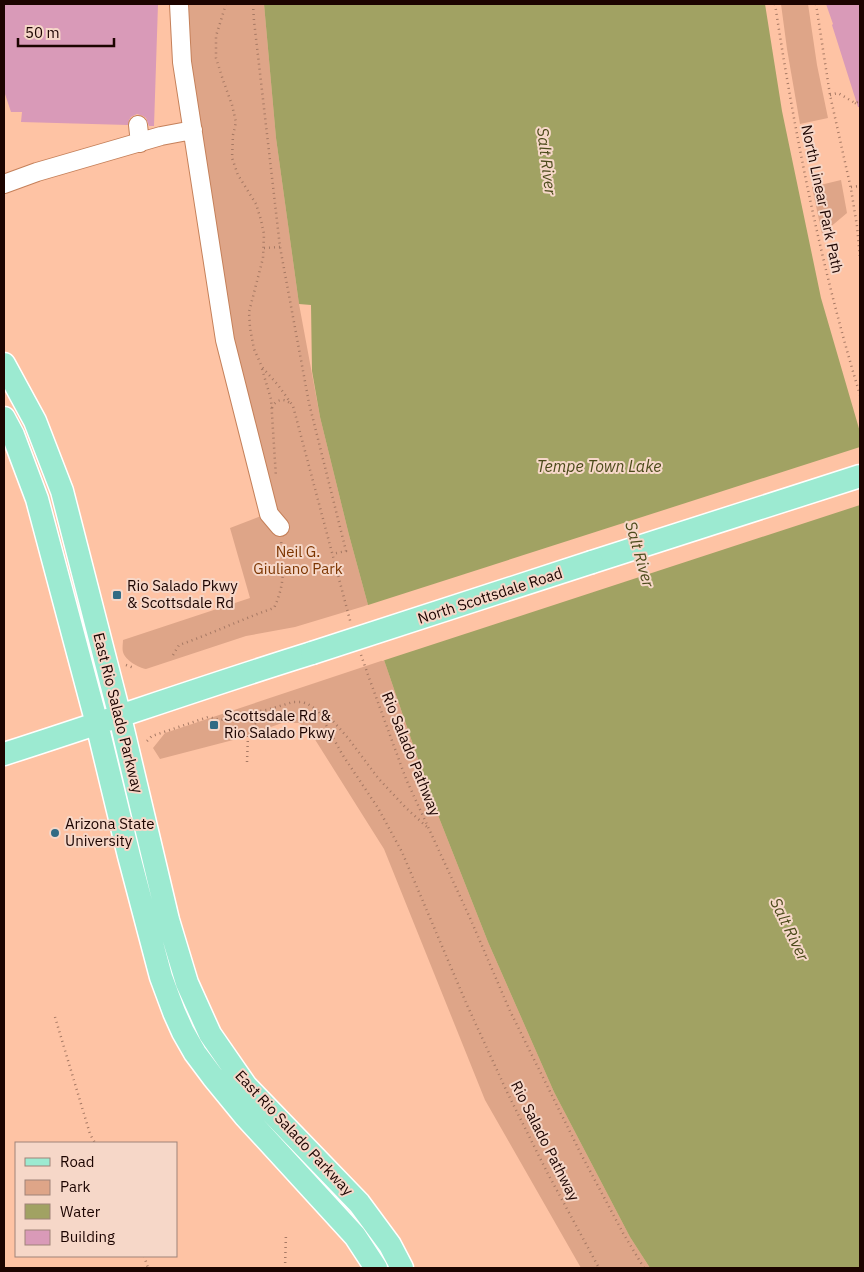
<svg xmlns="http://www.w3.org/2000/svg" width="864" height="1272" font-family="'IBM Plex Sans',sans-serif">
<rect width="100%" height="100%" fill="#fec3a4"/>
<path fill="#dea588" d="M 185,4 L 264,4 L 276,138 L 299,304 L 320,417 L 349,535 L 368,605 L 295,627 L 246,636 L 146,669 C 139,668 125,660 123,652 C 122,649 123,643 123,640 L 250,598 L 230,528 L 261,516 L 186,60 Z
M 781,4 L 808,4 L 817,65 L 828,118 L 800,124 L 787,49 Z
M 841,180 L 847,213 L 822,234 L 812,187 Z
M 384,660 L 432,800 L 488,942 L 554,1092 L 630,1237 L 650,1268 L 581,1268 L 485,1100 L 384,849 L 309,730 L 299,723 L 282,723 L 237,739 L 160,759 L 153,748 L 165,733 Z"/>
<path fill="#a1a263" d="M 264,4 L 765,4 L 782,111 L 821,298 L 860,432 L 860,1268 L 650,1268 L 630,1237 L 554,1092 L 488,942 L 432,800 L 384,660 L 368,605 L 349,535 L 320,417 L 312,371 L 311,305 L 299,304 L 276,138 Z"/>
<path fill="#fec3a4" d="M 860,447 L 860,505 L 382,661 L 365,606 Z"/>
<path fill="#d99ab8" d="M 4,4 L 158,4 L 154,126 L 149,126 L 146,118 L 143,116 L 137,114 L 131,117 L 129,120 L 128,125 L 21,122 L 22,112 L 11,112 L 4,91 Z
M 826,4 L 860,4 L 860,107 L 858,107 L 832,25 L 833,24 Z"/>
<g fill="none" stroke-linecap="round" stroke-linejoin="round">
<g stroke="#c5805a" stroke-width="20">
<path id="minor" d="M 179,4 L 182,62 L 225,340 L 269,514 L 280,527
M 138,125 L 140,143
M 4,184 L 37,172 L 161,136 L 193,130"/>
</g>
<g stroke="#fff" stroke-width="25">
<path id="major" d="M 4,364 L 35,421 L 62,491 L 120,717 L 168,920 L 187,983 L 210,1034 L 246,1086 L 359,1203 L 390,1245 L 402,1268
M 4,418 L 13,435 L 37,499 L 97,724 L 129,856 L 161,977 L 174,1012 L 183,1032 L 195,1053 L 213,1077 L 245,1116 L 355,1236 L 376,1268
M 592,562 L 860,476
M 4,754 C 107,721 209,685 312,653"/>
</g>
<path stroke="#a67964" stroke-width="2.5" stroke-dasharray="1 4" stroke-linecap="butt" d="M 226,4 L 216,36 L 216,58 L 223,80 L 232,105 L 236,122 L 233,135 L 232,158 L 238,175 L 256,204 L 261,220 L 264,234 L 263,258 L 249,312 L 250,328 L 254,349 L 262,367 L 278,385 L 293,406 L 351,624
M 253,4 L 254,21 L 280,247 L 309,403 L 346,551 L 332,554
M 775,4 C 795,136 821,267 860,395
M 816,4 L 830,95 L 851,189 L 857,226 L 860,258
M 830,95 L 838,93 L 855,103 L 860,101
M 855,103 L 860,106
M 851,187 L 860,186
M 264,248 L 280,247
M 262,369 L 271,399 L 276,477
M 272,408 C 276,399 283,398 290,403
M 173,655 L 179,645 C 211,634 242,619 274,608 C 286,582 283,567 281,540
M 361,655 L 372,686 L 406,779 L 470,918 L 510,1011 L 582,1156 L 623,1233 L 644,1268
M 126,665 L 134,668
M 319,712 L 342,754 L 378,808 L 402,852 L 467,1005 L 508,1094 L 547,1172 L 599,1268
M 147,741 L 152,736 L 208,717 L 221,720 L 252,712 L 267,710 L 293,702 L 302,702 L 308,704 L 333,721 L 348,738 L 378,778 L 406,808 L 427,827
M 247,762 L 248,736 L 254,725 L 266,712
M 55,1017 L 90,1134 L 95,1143
M 144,1256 L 148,1268
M 285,1268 L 286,1233"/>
<use href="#minor" stroke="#fff" stroke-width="18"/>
<use href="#major" stroke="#9cead1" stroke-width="22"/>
<g stroke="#fff" stroke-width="25" stroke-linecap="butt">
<path id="major-bridge" d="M 312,653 L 592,562"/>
</g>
<use href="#major-bridge" stroke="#9cead1" stroke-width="22"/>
</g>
<g fill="#316b84" stroke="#f6d7c8" stroke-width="2">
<rect x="112" y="590" width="10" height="10" rx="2.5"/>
<rect x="209" y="720" width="10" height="10" rx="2.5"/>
<circle cx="55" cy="833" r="5"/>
</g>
<g text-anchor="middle" stroke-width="4" stroke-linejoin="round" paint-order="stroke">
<g font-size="15" fill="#1c0400" stroke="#f6d7c8">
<text transform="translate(822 199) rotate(78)" y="5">North Linear Park Path</text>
<text transform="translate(490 596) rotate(-18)" y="5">North Scottsdale Road</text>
<text transform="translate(118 713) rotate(76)" y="5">East Rio Salado Parkway</text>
<text transform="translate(411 754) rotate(68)" y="5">Rio Salado Pathway</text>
<text transform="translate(294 1133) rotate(47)" y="5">East Rio Salado Parkway</text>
<text transform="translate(545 1141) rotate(63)" y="5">Rio Salado Pathway</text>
</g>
<g font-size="15" fill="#7c3500" stroke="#f6d7c8">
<text x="298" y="557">Neil G.<tspan x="298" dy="17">Giuliano Park</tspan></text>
</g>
<g font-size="15" fill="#1c0400" stroke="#f6d7c8" text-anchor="start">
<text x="127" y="591">Rio Salado Pkwy<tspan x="127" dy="17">&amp; Scottsdale Rd</tspan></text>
<text x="224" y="721">Scottsdale Rd &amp;<tspan x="224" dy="17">Rio Salado Pkwy</tspan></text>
<text x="65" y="829">Arizona State<tspan x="65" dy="17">University</tspan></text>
</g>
<g font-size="16" font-style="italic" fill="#4b4a1a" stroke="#f6d7c8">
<text transform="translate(547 161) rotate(83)" y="6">Salt River</text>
<text x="599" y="472">Tempe Town Lake</text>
<text transform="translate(640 554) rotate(74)" y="6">Salt River</text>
<text transform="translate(790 929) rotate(64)" y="6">Salt River</text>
</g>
</g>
<rect width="864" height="1272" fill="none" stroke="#1c0400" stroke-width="10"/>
<rect x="15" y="1142" width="162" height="115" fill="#f6d7c8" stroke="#9f8378"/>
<rect x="25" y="1158" width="25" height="8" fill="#9cead1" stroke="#9f8378"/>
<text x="60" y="1167" font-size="15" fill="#1c0400">Road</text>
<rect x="25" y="1180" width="25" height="15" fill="#dea588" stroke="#9f8378"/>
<text x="60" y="1192" font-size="15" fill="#1c0400">Park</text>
<rect x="25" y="1204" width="25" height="15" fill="#a1a263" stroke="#9f8378"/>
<text x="60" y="1217" font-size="15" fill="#1c0400">Water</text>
<rect x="25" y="1230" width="25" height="15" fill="#d99ab8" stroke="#9f8378"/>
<text x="60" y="1242" font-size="15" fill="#1c0400">Building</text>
<path d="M18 38v8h96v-8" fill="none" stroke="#1c0400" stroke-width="2.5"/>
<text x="25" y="38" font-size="15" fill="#1c0400" stroke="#f6d7c8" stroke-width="4" paint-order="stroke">50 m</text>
</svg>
